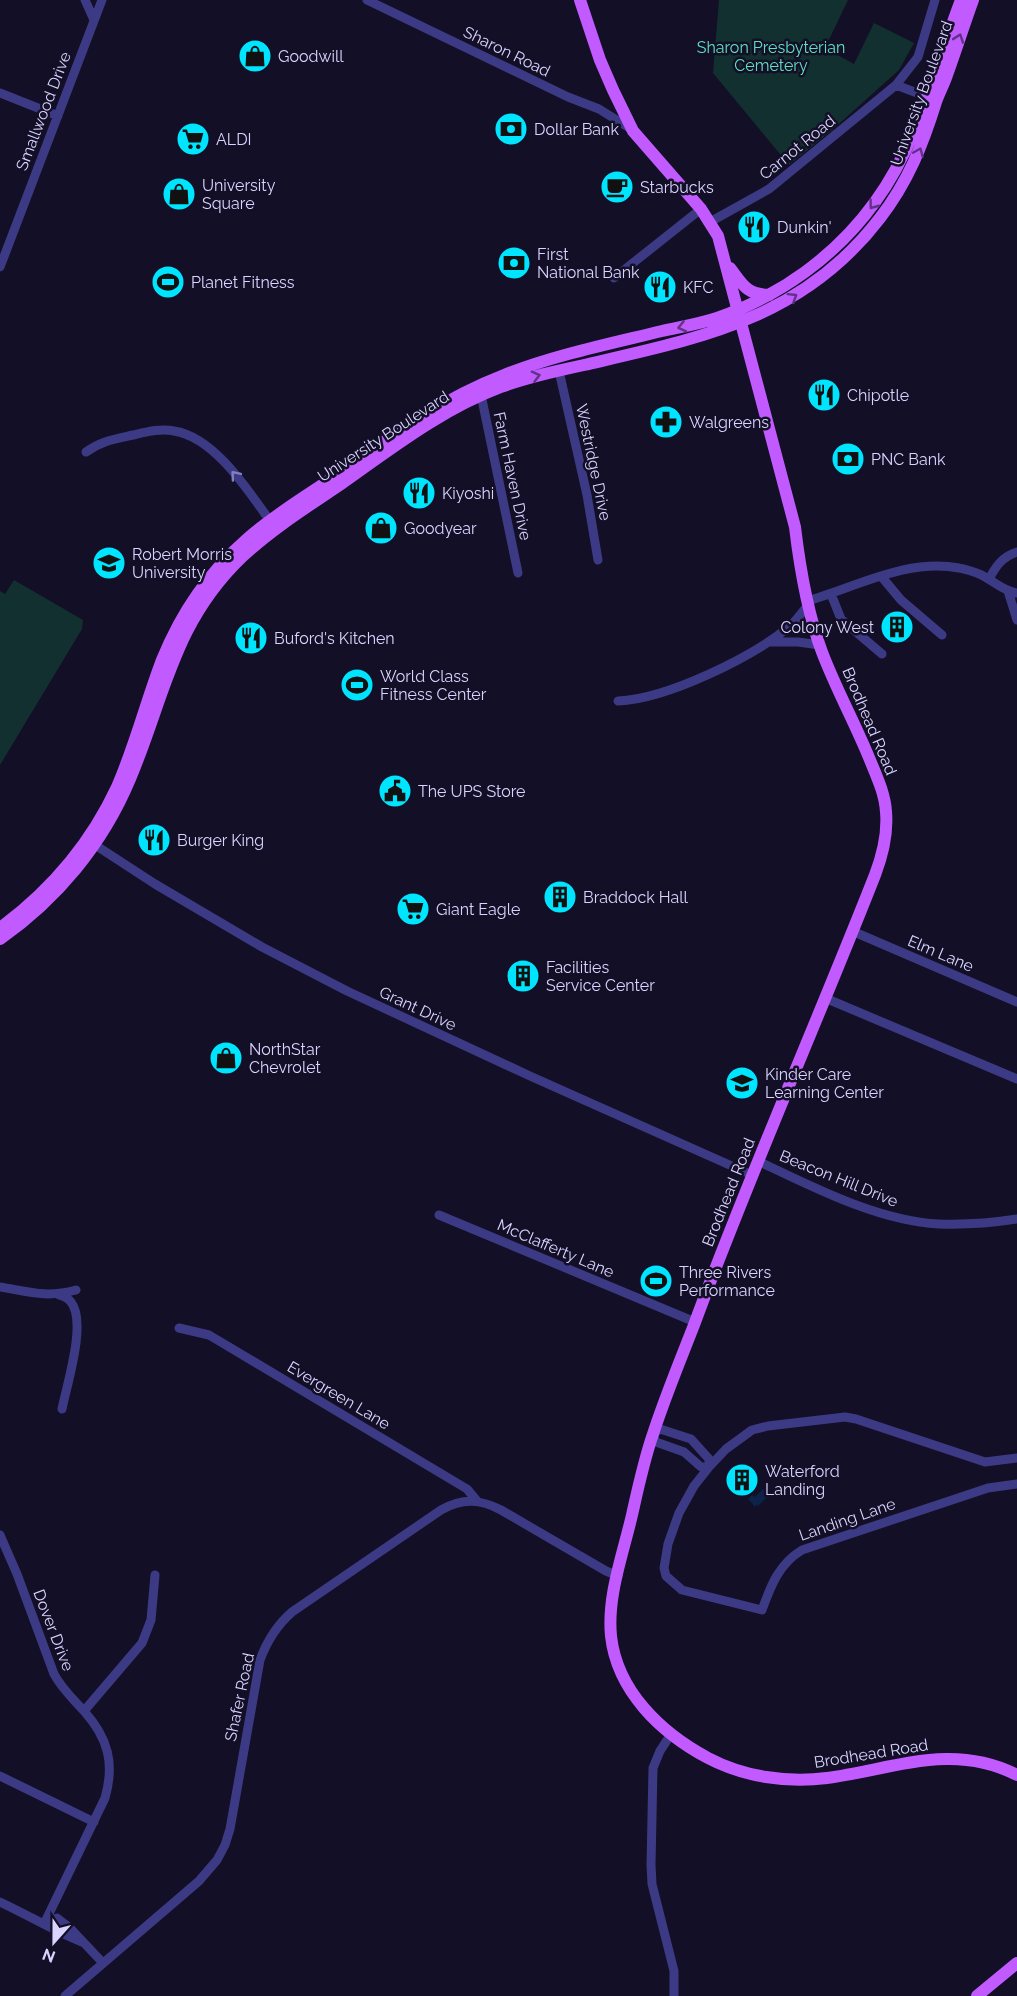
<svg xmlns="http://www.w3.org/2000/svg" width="1017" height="1996" font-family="Raleway,sans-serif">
<rect width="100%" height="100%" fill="#130f26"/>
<path fill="#12302f" d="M 719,0 L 848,0 L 825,48 L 854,64 L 874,23 L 914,43 L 899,70 L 831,131 L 789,165 L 713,73 Z
M 14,580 L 83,620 L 82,629 L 0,765 L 0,591 L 5,594 Z"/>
<path fill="#0c2248" d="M 763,1489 L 768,1494 L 768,1496 L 758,1506 L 756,1505 L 755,1507 L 748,1499 L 752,1495 L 755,1497 Z"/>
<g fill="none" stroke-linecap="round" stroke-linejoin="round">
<path stroke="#3d3a85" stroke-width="9" d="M 85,0 L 94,20
M 367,0 L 568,97 L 599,109 L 631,129
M 896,85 L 933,99
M 0,93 L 58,116
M 710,222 L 769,189 L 896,85 L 918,57 L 935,0
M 0,267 L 102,0
M 614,278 L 701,209
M 559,371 L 587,495 L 598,560
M 480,390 L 518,573
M 86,452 C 101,441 115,439 133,435 C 146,432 161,428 174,431 C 214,437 248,490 270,521
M 881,576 L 901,600 L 942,635
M 989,579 C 996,566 1002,557 1017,552
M 1008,591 L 1017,620
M 831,594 L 841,619 L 882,654
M 807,601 C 856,587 907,558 959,568 C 967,570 977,572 985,577 C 996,583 1004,591 1017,593
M 768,642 L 798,642 L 820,645
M 618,701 C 667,699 753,657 790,626 C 797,620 802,612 808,605
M 89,841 L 155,884 L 262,947 L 347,991 L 530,1076 L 752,1175
M 852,931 L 1017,1002
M 825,998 L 1017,1079
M 758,1161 C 813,1187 878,1221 939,1224 C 966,1225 991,1223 1017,1219
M 439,1215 L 695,1322
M 0,1287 C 30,1292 46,1298 76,1290
M 59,1295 C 63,1296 68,1298 71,1302 C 87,1322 67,1384 62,1409
M 179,1328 L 209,1335 L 467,1489 L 477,1501
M 660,1429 L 691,1439 L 709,1459 L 709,1467 L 701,1467 L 684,1452 L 656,1442 L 653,1434 Z
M 1017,1458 L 985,1462 L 856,1419 L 845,1417 L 768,1426 L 752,1430 L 726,1449 L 709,1467 L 694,1486 L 679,1513 L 668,1544 L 664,1568 L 666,1576 L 682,1590 L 762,1610 C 771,1585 779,1564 802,1550 L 988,1488 L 1017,1484
M 0,1535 L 17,1574 L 54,1674 C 62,1689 73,1699 84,1711 C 108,1738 115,1763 105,1798 L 44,1924
M 84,1711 L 142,1643 L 151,1620 L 155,1575
M 671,1734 L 660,1751 L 653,1768 L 651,1865 L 652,1884 L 674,1971 L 674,1996
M 0,1776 L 94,1822
M 0,1902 C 28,1915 54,1931 82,1942
M 44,1924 L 57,1918 L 70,1928 L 103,1963
M 65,1996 L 199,1881 L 217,1860 L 225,1845 L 230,1829 L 260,1660 C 267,1641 277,1625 292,1612 L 441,1510 C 463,1498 480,1499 501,1510 L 606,1571 L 618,1576"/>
<path stroke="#c25bff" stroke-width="12" d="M 580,0 L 600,60 L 613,90 L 633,131 L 701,209 L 718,236 L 795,527 C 800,569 807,612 822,652 C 836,689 855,723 870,760 C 877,777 885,794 886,812 C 888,834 883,854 875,875 C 816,1025 750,1173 694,1325 C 680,1361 665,1397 653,1434 C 644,1460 638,1488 632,1515 C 623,1554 607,1596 611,1636 C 617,1691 661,1733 708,1758 C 744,1777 787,1783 827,1778 C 894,1769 952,1742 1017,1775
M 730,268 C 743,285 746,294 769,295
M 0,928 C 50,891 91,843 117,787 C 135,746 146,702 162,660 C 181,613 209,572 247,539 C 274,515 305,497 334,477 C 388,438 441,399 504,375 C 555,355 609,344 662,331 C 680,327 699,324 717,318 C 780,296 836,256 875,202 C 919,142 935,68 961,0
M 0,939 C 57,899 103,844 130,779 C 165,696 173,623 242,557 C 272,529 307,507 341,484 C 392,448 442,409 501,387 C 528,377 556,371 584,365 C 701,338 803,319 880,218 C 908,182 923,144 936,102 C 939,93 944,84 947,75 C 956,50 964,25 973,0
M 977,1996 L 1017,1963"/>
</g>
<defs><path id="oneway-chevron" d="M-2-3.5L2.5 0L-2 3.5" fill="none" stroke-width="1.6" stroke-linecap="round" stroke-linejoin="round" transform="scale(1.5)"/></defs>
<g stroke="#623188">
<use href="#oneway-chevron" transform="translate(959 38) rotate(-71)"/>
<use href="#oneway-chevron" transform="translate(919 152) rotate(-67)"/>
<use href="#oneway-chevron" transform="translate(873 205) rotate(127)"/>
<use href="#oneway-chevron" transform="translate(793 297) rotate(-32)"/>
<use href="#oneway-chevron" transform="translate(682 327) rotate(167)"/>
<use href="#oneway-chevron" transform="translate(536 376) rotate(-14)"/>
</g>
<use stroke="#837fbc" href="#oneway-chevron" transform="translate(235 475) rotate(-130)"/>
<defs>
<g id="shop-disc" transform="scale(1.725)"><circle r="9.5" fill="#00e5ff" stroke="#130f26"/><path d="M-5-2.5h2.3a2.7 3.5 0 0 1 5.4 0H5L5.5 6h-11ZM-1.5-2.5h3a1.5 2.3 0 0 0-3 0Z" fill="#111"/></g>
<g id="bank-disc" transform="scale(1.725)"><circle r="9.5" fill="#00e5ff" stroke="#130f26"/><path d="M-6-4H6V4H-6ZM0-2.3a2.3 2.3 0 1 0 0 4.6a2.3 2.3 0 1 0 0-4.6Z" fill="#111"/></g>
<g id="supermarket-disc" transform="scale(1.725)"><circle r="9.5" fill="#00e5ff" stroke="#130f26"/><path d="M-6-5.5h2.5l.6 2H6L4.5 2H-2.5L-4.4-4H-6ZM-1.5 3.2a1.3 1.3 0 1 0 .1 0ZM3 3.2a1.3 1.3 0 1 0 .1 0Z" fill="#111"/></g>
<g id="cafe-disc" transform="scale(1.725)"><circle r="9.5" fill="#00e5ff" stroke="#130f26"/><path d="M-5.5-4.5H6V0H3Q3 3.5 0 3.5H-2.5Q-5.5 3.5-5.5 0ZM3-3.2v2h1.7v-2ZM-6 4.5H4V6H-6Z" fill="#111"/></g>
<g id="restaurant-disc" transform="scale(1.725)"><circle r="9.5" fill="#00e5ff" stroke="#130f26"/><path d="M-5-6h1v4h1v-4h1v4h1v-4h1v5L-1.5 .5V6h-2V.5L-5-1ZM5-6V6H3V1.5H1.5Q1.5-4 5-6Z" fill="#111"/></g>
<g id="stadium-disc" transform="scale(1.725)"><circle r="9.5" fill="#00e5ff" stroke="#130f26"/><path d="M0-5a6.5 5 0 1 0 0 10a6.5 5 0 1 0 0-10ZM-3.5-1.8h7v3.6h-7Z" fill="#111"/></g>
<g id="pharmacy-disc" transform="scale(1.725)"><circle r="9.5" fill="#00e5ff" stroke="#130f26"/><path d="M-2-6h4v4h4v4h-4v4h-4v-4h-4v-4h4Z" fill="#111"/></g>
<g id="university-disc" transform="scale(1.725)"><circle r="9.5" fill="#00e5ff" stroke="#130f26"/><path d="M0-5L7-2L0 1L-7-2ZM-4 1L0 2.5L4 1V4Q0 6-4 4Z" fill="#111"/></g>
<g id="building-disc" transform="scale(1.725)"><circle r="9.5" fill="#00e5ff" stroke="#130f26"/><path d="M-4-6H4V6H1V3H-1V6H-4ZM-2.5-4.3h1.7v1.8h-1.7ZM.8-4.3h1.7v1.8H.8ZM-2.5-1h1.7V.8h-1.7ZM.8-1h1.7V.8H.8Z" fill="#111"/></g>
<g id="civic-disc" transform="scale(1.725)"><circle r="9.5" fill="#00e5ff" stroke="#130f26"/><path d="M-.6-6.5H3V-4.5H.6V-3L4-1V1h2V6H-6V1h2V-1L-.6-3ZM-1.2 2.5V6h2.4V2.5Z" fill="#111"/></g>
<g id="school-disc" transform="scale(1.725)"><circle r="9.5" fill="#00e5ff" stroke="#130f26"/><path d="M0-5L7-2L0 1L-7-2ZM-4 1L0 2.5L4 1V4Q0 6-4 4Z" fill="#111"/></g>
</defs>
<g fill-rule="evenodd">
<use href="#shop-disc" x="255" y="56"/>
<use href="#bank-disc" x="511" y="129"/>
<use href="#supermarket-disc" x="193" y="139"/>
<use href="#cafe-disc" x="617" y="187"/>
<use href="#shop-disc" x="179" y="194"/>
<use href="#restaurant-disc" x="754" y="227"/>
<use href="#bank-disc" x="514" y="263"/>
<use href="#stadium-disc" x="168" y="282"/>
<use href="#restaurant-disc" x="660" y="287"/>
<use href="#restaurant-disc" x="824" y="395"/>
<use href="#pharmacy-disc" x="666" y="422"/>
<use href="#bank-disc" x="848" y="459"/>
<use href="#restaurant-disc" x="419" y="493"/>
<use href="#shop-disc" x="381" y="528"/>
<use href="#university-disc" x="109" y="563"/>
<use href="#building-disc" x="897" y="627"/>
<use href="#restaurant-disc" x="251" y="638"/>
<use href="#stadium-disc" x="357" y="685"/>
<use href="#civic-disc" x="395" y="791"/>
<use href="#restaurant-disc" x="154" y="840"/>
<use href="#building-disc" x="560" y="897"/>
<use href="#supermarket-disc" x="413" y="909"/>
<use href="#building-disc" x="523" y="976"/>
<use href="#shop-disc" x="226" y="1058"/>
<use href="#school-disc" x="742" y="1083"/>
<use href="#stadium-disc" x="656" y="1281"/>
<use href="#building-disc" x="742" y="1480"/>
</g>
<g text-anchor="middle" stroke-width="5" stroke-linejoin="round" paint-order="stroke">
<g font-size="16" fill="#5fe0c0" stroke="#130f26">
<text x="771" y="53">Sharon Presbyterian<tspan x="771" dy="18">Cemetery</tspan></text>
</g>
<g font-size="16" fill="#d9d4ff" stroke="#130f26">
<text transform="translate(507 51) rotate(26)" y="6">Sharon Road</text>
<text transform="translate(921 93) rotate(-70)" y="6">University Boulevard</text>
<text transform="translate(43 111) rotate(-69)" y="6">Smallwood Drive</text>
<text transform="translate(797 147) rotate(-39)" y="6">Carnot Road</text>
<text transform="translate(383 436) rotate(-33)" y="6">University Boulevard</text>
<text transform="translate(594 462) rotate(78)" y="6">Westridge Drive</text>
<text transform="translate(513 476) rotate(78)" y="6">Farm Haven Drive</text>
<text transform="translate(870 721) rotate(67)" y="6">Brodhead Road</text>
<text transform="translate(941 953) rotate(23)" y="6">Elm Lane</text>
<text transform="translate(418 1008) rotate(25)" y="6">Grant Drive</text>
<text transform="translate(839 1178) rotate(22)" y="6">Beacon Hill Drive</text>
<text transform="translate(728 1192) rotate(-68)" y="6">Brodhead Road</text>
<text transform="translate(556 1248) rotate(23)" y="6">McClafferty Lane</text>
<text transform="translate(339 1395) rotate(31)" y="6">Evergreen Lane</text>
<text transform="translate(847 1519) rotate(-19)" y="6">Landing Lane</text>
<text transform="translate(54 1630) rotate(69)" y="6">Dover Drive</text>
<text transform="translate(239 1697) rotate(-78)" y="6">Shafer Road</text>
<text transform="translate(871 1753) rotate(-9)" y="6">Brodhead Road</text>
</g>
<g font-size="16" fill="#d9d4ff" stroke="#130f26" text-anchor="start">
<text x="278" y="62">Goodwill</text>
<text x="534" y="135">Dollar Bank</text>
<text x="216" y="145">ALDI</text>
<text x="202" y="191">University<tspan x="202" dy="18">Square</tspan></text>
<text x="640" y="193">Starbucks</text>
<text x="777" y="233">Dunkin'</text>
<text x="537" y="260">First<tspan x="537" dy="18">National Bank</tspan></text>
<text x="191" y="288">Planet Fitness</text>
<text x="683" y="293">KFC</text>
<text x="847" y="401">Chipotle</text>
<text x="689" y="428">Walgreens</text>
<text x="871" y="465">PNC Bank</text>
<text x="442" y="499">Kiyoshi</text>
<text x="404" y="534">Goodyear</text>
<text x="132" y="560">Robert Morris<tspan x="132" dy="18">University</tspan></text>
<text x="874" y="633" text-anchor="end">Colony West</text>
<text x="274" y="644">Buford's Kitchen</text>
<text x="380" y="682">World Class<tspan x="380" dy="18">Fitness Center</tspan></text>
<text x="418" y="797">The UPS Store</text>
<text x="177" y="846">Burger King</text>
<text x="583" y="903">Braddock Hall</text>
<text x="436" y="915">Giant Eagle</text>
<text x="546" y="973">Facilities<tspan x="546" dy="18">Service Center</tspan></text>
<text x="249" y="1055">NorthStar<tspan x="249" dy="18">Chevrolet</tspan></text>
<text x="765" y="1080">Kinder Care<tspan x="765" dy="18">Learning Center</tspan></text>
<text x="679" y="1278">Three Rivers<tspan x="679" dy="18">Performance</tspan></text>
<text x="765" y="1477">Waterford<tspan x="765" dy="18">Landing</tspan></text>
</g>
</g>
<g transform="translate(54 1942) rotate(201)" stroke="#130f26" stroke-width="4.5" paint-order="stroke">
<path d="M0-4.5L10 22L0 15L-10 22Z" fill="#d9d4ff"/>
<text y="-9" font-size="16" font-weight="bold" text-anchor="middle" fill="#d9d4ff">N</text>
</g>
</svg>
